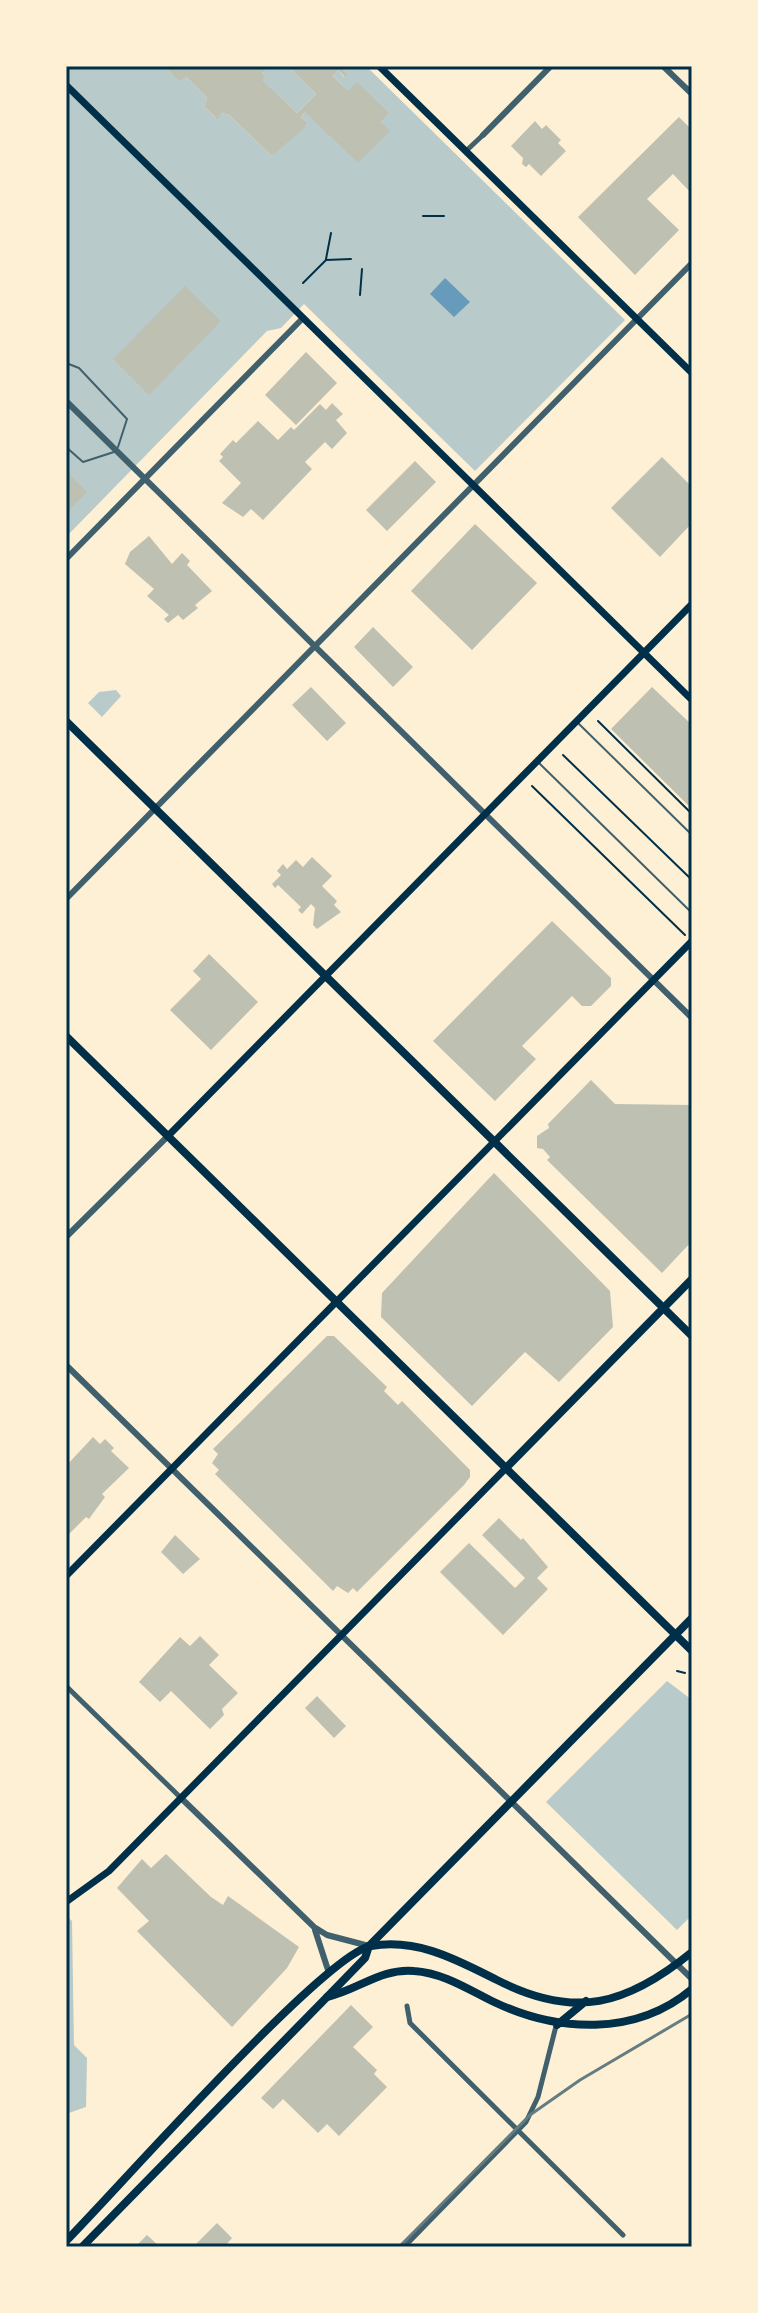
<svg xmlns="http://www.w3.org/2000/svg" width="758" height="2313" font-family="Manrope,sans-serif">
<rect width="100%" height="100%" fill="#fdf0d5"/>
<path fill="#b9caca" d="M 66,66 L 169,66 L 167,69 L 179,80 L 186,77 L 207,98 L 204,106 L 216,118 L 222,113 L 229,115 L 272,156 L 306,121 L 301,117 L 305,112 L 345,88 L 333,76 L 338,70 L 344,77 L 348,74 L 340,66 L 366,66 L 625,320 L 475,471 L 304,304 L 281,328 L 267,331 L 66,537 Z
M 266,66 L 288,66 L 316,94 L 297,113 L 263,80 L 266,77 L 262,73 Z
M 116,690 L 121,696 L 102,717 L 88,703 L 99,692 Z
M 667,1681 L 692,1700 L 692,1915 L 677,1930 L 546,1802 Z
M 66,1915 L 72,1921 L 74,2045 L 87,2058 L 86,2107 L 66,2114 Z"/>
<path fill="#669bbc" d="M 445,278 L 470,302 L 454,317 L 430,294 Z"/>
<path fill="#bec0b2" d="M 169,66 L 268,66 L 262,73 L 266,77 L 263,80 L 297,113 L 316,94 L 288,66 L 340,66 L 348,74 L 345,77 L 338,70 L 333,76 L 348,91 L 357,82 L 389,113 L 380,122 L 390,131 L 358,163 L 305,112 L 301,117 L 307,122 L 304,128 L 272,156 L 229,115 L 222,113 L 217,119 L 204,106 L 207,98 L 186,77 L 179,81 L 166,68 Z
M 679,117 L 692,130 L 692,194 L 673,174 L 647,199 L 679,230 L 635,275 L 578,217 Z
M 535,121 L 542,129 L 546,125 L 561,140 L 558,143 L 566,151 L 541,176 L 529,164 L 526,167 L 522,164 L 523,158 L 511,146 Z
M 185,286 L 221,321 L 149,395 L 113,359 Z
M 306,352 L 337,383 L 296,425 L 265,395 Z
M 332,403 L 343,414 L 336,420 L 347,433 L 332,449 L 325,442 L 305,462 L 312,469 L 263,520 L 251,509 L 243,517 L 222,503 L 241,483 L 219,461 L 223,457 L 220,454 L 233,440 L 236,443 L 258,421 L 278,440 L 291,427 L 294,430 L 320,404 L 326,410 Z
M 662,457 L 692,487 L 692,523 L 660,557 L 611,508 Z
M 415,461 L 436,482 L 387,531 L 366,510 Z
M 66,471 L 87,492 L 66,513 Z
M 475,524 L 537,583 L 472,650 L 411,591 Z
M 149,536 L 172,564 L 182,553 L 190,561 L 187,565 L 212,591 L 195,605 L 198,608 L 183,620 L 178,615 L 168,623 L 164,619 L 169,615 L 147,596 L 154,589 L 125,564 L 130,552 Z
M 373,627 L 413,667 L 393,687 L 354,647 Z
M 311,687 L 346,723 L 327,741 L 292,705 Z
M 652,687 L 692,725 L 692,809 L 611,729 Z
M 312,857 L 332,876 L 322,886 L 337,901 L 334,905 L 341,912 L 317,929 L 313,925 L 315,908 L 311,904 L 302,914 L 298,910 L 301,907 L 278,885 L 275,888 L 272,884 L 281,875 L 277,871 L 283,864 L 287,869 L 296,860 L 303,867 Z
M 552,921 L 611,978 L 611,986 L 591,1006 L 582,1006 L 572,996 L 522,1046 L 536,1059 L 495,1101 L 433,1041 Z
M 209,954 L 258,1002 L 211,1050 L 170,1010 L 201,979 L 193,971 Z
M 591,1080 L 615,1104 L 692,1105 L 692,1241 L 662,1273 L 547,1160 L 550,1157 L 543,1149 L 537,1148 L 537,1136 L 549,1128 L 548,1124 Z
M 494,1173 L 610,1291 L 613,1327 L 559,1382 L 525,1352 L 472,1406 L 381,1317 L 382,1293 Z
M 327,1336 L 334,1336 L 387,1387 L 384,1391 L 398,1405 L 402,1401 L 470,1470 L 470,1477 L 464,1485 L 357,1592 L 353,1588 L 348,1593 L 337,1586 L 333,1591 L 215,1474 L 219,1470 L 212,1463 L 218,1454 L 213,1449 Z
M 93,1437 L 100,1444 L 105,1439 L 114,1448 L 111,1451 L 129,1468 L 102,1494 L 105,1497 L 89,1519 L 86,1517 L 66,1537 L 66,1466 Z
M 499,1518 L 521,1540 L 523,1538 L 548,1567 L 537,1578 L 548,1589 L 503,1635 L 440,1572 L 469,1543 L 515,1588 L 525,1578 L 482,1535 Z
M 175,1535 L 200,1559 L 183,1574 L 161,1552 Z
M 200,1636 L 219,1655 L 209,1665 L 238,1693 L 222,1709 L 224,1715 L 210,1729 L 171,1691 L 160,1702 L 139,1682 L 180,1637 L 190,1646 Z
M 317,1696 L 346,1726 L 334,1738 L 305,1708 Z
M 166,1854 L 211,1897 L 223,1905 L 228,1896 L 299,1947 L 287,1968 L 232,2027 L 137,1931 L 149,1921 L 117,1888 L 142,1859 L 151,1868 Z
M 351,2005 L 373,2027 L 353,2047 L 377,2070 L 374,2074 L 387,2087 L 339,2136 L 327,2124 L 318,2133 L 283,2099 L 273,2109 L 261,2098 Z
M 217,2223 L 232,2238 L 224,2247 L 193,2247 Z
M 147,2235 L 160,2247 L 135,2247 Z"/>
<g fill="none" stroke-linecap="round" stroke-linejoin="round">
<path stroke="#003049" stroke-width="2" d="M 423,216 L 444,216
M 326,259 L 331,233
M 303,283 L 326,260 L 351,259
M 360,295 L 362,269
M 598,721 L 692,814
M 563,755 L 692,880
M 532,786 L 685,935
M 677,1671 L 685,1673
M 691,2015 L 692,2016"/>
<path stroke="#3f606c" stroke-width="2" d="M 66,363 L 79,368 L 127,419 L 118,447
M 66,447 L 83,462 L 114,452
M 577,722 L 692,835
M 539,763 L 692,913"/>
<path stroke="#3f606c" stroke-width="5" d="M 466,151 L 483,135
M 66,1686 L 180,1797
M 407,2006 L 410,2023 L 623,2235
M 404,2247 L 526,2122 L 538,2097 L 556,2026"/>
<path stroke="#3f606c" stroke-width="6" d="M 663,66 L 692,94
M 483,135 L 551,66
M 66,401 L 692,1018
M 66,559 L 303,318
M 66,899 L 692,263
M 66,1237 L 168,1136
M 66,1365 L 692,1979
M 180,1797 L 314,1927 L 327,1935 L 369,1946
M 315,1930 L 329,1973"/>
<path stroke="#003049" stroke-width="7" d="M 379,66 L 692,373
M 66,85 L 692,700
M 168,1136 L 692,604
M 66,1576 L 692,941
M 66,1902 L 109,1871 L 506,1468"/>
<path stroke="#003049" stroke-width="8" d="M 66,721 L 692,1336
M 66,1036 L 692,1651
M 506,1468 L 692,1279
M 327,1997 L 365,1958 L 369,1946 L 692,1618"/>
<path stroke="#003049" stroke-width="8" d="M 557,2025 L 586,2001
M 66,2241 C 114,2193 324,1954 371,1946 C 418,1938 457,1960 497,1980 C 575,2020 627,2005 692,1952
M 82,2247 L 327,1997 C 358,1990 381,1968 414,1971 C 444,1973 469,1990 494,2002 C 557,2032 635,2037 692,1989"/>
<path stroke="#657d81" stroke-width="3" d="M 399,2247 L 530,2115 L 580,2080 L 692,2014"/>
</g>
<rect width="758" height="2313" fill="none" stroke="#fdf0d5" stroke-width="136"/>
<rect x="68" y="68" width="622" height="2177" fill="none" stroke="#003049" stroke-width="3"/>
</svg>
